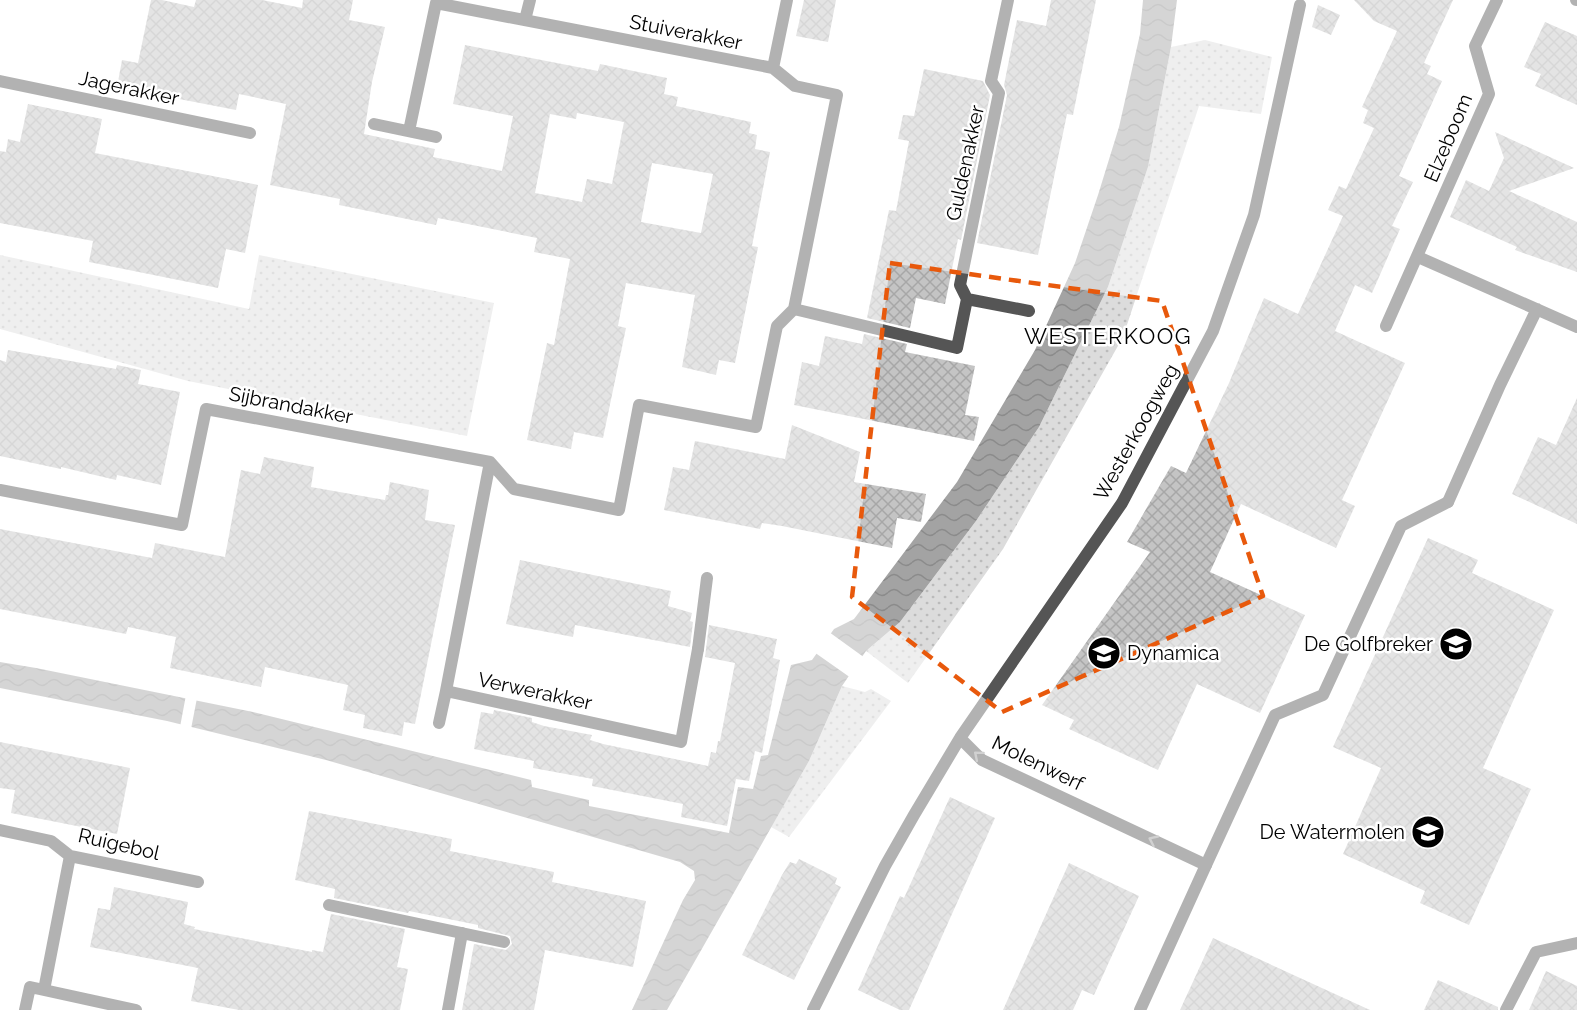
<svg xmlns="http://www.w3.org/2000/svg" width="1577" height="1010" font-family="Raleway,sans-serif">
<defs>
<pattern id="grass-dots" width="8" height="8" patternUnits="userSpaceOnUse" patternTransform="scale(1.5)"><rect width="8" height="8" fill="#dcdcdc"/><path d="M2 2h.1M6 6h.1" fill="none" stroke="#bbb" stroke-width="1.8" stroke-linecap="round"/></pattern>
<pattern id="water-waves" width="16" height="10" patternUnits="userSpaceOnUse" patternTransform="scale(1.5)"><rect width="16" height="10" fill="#a3a3a3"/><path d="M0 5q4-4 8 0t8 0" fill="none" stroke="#8b8b8b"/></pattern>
<pattern id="building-cross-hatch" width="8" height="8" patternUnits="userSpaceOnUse" patternTransform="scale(1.5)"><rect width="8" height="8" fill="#c4c4c4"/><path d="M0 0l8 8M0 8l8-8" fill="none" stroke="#a7a7a7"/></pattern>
</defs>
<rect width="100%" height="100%" fill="#fff"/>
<path fill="url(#grass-dots)" d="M 1205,40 L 1272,57 L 1261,114 L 1199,106 L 1123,337 L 1003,549 L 908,683 L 866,651 L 900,622 L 976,521 L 1039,427 L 1108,287 L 1148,167 L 1171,47 Z
M 0,255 L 249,309 L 259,255 L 494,303 L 467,436 L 188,381 L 0,329 Z
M 842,686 L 865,692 L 871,689 L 891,701 L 789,837 L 771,827 L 809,761 Z"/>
<path fill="url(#water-waves)" d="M 1143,0 L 1177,0 L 1171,47 L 1148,167 L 1108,287 L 1039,427 L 976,521 L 900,622 L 866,651 L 842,686 L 809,761 L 667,1010 L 632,1010 L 683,900 L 695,880 L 694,871 L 680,862 L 326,760 L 167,721 L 0,688 L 0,662 L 36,668 L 253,712 L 531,780 L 532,787 L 589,800 L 589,806 L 729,833 L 738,787 L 753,789 L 761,756 L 768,755 L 791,665 L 812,660 L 834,629 L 854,619 L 957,482 L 1035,350 L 1075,263 L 1098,195 L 1119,127 L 1140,34 Z"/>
<path fill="#fff" d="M 829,632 L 865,658 L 851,678 L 814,652 Z
M 186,695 L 197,698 L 191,729 L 180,727 Z"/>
<path fill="url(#building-cross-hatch)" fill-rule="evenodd" d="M 151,0 L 162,0 L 194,7 L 196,0 L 262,0 L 302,8 L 303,0 L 353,0 L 349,20 L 385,27 L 372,82 L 364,134 L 435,149 L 433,157 L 502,171 L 513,116 L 453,104 L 465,45 L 598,71 L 600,64 L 667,78 L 664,94 L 678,97 L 676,106 L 751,122 L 749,133 L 757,135 L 755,149 L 770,152 L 752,246 L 758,247 L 735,363 L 719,360 L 716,375 L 682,367 L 695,295 L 626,283 L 618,326 L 626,328 L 603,438 L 574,432 L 571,449 L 527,440 L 547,343 L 554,345 L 570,259 L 534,252 L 537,238 L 438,218 L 436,225 L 339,205 L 340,199 L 270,185 L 286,104 L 239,94 L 236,110 L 117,87 L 122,60 L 138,63 ZM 577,113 L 624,122 L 612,184 L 587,179 L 582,202 L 535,193 L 550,114 L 576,119 ZM 652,163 L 713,174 L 701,233 L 641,222 Z
M 804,0 L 836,0 L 828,42 L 796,36 Z
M 1051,0 L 1096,0 L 1073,115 L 1067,114 L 1038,255 L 977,243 L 1007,95 L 1004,85 L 1017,20 L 1046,26 Z
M 1354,0 L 1453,0 L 1424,63 L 1431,66 L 1427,74 L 1442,81 L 1399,176 L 1413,182 L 1392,226 L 1400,229 L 1372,293 L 1355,285 L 1335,331 L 1405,363 L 1342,500 L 1355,506 L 1336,548 L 1241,504 L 1210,572 L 1305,615 L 1260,713 L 1197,684 L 1158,770 L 1069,729 L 1074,720 L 1042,705 L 1150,552 L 1127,542 L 1171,466 L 1186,473 L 1229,383 L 1264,298 L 1298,314 L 1343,216 L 1328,210 L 1339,186 L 1346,189 L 1374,128 L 1363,123 L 1368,110 L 1362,107 L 1397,31 L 1374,21 Z
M 1318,5 L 1340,15 L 1331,35 L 1312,27 Z
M 1545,22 L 1577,36 L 1577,105 L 1535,86 L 1541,74 L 1524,67 Z
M 924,69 L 983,81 L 990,95 L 961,240 L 958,239 L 945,304 L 916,298 L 910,328 L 867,318 L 889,210 L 896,211 L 909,141 L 898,139 L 903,115 L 914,116 Z
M 28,104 L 102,119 L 95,153 L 258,185 L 245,253 L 226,249 L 218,288 L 89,262 L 93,241 L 0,223 L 0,151 L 6,152 L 8,139 L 20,142 Z
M 1495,132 L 1574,168 L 1509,191 L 1577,222 L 1577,272 L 1515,250 L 1517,247 L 1450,217 L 1466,180 L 1489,191 L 1504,158 Z
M 864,334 L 907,344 L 905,352 L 975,366 L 965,415 L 979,417 L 974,441 L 794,405 L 802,362 L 819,366 L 825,336 L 862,344 Z
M 8,350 L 116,369 L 117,365 L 141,370 L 138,384 L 180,392 L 161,485 L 117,475 L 116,480 L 61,467 L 61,469 L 0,456 L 0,360 L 6,362 Z
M 1577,398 L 1577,524 L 1512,494 L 1538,437 L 1556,445 Z
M 792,425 L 860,452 L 854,482 L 926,494 L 921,522 L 897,518 L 892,548 L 782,526 L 762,523 L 760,529 L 664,510 L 673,467 L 689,470 L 695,441 L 785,459 Z
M 264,457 L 314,467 L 311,487 L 385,500 L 386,495 L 388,495 L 390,482 L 429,490 L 425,520 L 455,525 L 415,724 L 404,722 L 402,736 L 363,728 L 365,715 L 343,710 L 348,685 L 265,667 L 261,687 L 170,668 L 176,637 L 128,627 L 126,634 L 0,609 L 0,529 L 152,558 L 155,543 L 225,557 L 241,470 L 260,474 Z
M 1428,538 L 1478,560 L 1472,573 L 1554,610 L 1483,768 L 1531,789 L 1469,925 L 1420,903 L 1425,891 L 1343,854 L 1381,768 L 1333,747 Z
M 520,560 L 671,591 L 668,606 L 692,613 L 690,621 L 693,622 L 690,647 L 575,625 L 573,637 L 506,624 Z
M 709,625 L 777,639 L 773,658 L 780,660 L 762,753 L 755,751 L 749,781 L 736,779 L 727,826 L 681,817 L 683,804 L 592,786 L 593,779 L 533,768 L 534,761 L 474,749 L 481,712 L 493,714 L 494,710 L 532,718 L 532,722 L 544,726 L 592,735 L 590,740 L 603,744 L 708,766 L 711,752 L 716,753 L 718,741 L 720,741 L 735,663 L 705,657 Z
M 0,742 L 130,768 L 117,834 L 11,813 L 15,790 L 0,788 Z
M 950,797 L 995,818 L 909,1010 L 900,1010 L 858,990 L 900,896 L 904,898 Z
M 309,811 L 452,839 L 450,851 L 554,872 L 552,882 L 646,901 L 633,967 L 545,950 L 534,1010 L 462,1010 L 474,944 L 506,950 L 512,944 L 510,936 L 478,928 L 478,925 L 409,911 L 408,913 L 334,898 L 335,889 L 295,880 Z
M 799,859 L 837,878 L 835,884 L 841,887 L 794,980 L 742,955 L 782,875 L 790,862 L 796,864 Z
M 1069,863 L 1139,896 L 1094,995 L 1082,990 L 1073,1010 L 1003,1010 Z
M 114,887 L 188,902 L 184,924 L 195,927 L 194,929 L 312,952 L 312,950 L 323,952 L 331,914 L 405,929 L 397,967 L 408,969 L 400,1010 L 239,1010 L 191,1001 L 198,968 L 90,947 L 98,908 L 110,910 Z
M 1213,938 L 1370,1010 L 1180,1010 Z
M 1546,971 L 1577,986 L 1577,1010 L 1529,1010 Z
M 1438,980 L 1498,1007 L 1498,1010 L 1424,1010 Z"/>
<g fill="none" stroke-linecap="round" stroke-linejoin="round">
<path stroke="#555" stroke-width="12" d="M 698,649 L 707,578
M 1206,865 L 1275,715 L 1323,695 L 1401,526 L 1448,502"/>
<path stroke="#555" stroke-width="12" d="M 1576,0 L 1577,0
M 525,20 L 530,0
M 773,68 L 787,0
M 0,81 L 250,133
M 374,124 L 436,137
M 409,131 L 436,3 L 773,68 L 795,86 L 837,95 L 794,309 L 777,326 L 756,427 L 639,405 L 619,510 L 514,489 L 490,462
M 1418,257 L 1577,327
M 967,299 L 960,285 L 999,93 L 991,81 L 1008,0
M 794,309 L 957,348 L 967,299 L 1029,311
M 1386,326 L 1489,94 L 1475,46 L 1497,0
M 490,462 L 446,691 L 681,742 L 698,649
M 0,490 L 182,525 L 206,409 L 490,462
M 1448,502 L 1500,385 L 1537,309
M 439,723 L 446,691
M 960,738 L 982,760 L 1206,865 L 1140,1010
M 0,830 L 51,841 L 70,856 L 198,882
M 70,856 L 44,990 L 136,1010
M 329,905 L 504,942
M 25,1010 L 30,987 L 44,990
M 448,1010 L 462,933
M 813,1010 L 885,866 L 914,815 L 960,738 L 1122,503 L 1213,331 L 1254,215 L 1300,5
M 1506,1010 L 1536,952 L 1577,943"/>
</g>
<defs><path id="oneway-chevron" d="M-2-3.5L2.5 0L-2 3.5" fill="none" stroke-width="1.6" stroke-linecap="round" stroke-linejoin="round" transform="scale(1.5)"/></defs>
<g stroke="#999">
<use href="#oneway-chevron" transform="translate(978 755) rotate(-140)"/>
<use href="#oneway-chevron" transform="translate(1153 840) rotate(-155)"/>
</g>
<path d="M0 0H1577V1010H0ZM 890,263 L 1162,301 L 1263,596 L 1002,712 L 852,597 Z" fill="#fff" fill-opacity=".55" fill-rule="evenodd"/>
<path fill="none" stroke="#e8590c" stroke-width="4.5" stroke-dasharray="12 8" stroke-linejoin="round" d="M 890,263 L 1162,301 L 1263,596 L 1002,712 L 852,597 Z"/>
<defs>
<g id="school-disc" transform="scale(1.725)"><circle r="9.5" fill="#000" stroke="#fff"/><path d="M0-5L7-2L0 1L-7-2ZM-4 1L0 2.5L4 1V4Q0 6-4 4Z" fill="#fff"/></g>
</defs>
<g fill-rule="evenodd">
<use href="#school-disc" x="1456" y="644"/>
<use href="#school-disc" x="1104" y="653"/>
<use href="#school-disc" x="1428" y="832"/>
</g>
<g text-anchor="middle" stroke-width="5" stroke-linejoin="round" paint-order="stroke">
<g font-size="20" fill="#000" stroke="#fff">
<text transform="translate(686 32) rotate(11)" y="7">Stuiverakker</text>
<text transform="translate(129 88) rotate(12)" y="7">Jagerakker</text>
<text transform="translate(1448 138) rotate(-67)" y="7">Elzeboom</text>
<text transform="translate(965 163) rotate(-78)" y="7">Guldenakker</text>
<text transform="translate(291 405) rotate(11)" y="7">Sijbrandakker</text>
<text transform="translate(1136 432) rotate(-61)" y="7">Westerkoogweg</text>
<text transform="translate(535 691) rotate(12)" y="7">Verwerakker</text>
<text transform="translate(1038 763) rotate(26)" y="7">Molenwerf</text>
<text transform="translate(119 844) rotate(13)" y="7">Ruigebol</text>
</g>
<g font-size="20" fill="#000" stroke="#fff" text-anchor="end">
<text x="1433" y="651">De Golfbreker</text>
<text x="1127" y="660" text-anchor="start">Dynamica</text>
<text x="1405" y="839">De Watermolen</text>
</g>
<g font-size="22" letter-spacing="1.5" fill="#000" stroke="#fff">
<text x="1108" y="344">WESTERKOOG</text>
</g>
</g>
</svg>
